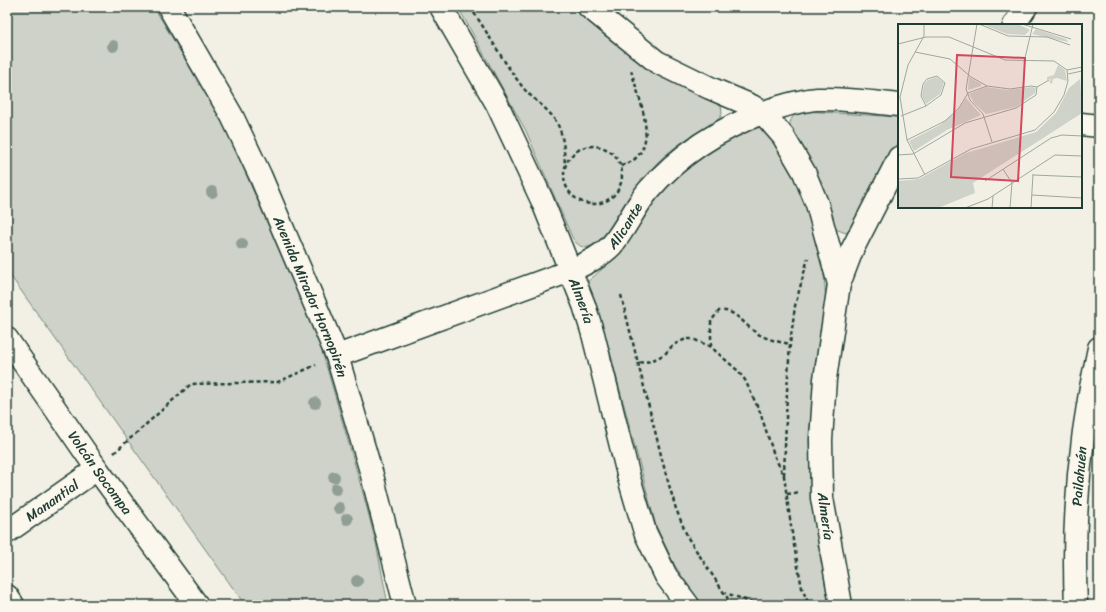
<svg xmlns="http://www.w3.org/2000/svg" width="1106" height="612" font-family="Sriracha,sans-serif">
<rect width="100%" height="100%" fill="#f2f0e5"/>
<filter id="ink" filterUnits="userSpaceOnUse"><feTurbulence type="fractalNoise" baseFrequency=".025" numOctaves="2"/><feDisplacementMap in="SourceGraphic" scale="8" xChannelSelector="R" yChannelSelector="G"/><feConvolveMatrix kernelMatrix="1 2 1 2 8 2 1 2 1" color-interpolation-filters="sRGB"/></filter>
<g filter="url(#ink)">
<path fill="#cfd2c8" stroke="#77887e" d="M 7,7 L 154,7 L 155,9 L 225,126 L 320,344 L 363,493 L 376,543 L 388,605 L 245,605 L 7,271 Z
M 458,7 L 574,7 C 617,50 664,82 721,103 L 722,114 L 720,118 C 698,132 674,145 656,164 C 645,176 636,188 627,200 C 618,212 605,240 591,246 C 582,250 576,244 572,237 L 526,131 Z
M 804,111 L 899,117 L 899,141 L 853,229 L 846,233 L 835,229 L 823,190 L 810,159 L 789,129 C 790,118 793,114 804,111 Z
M 761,127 L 771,137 L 800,181 L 819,248 L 824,275 L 826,302 L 809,433 L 810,478 L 817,533 L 830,605 L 702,605 L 675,566 L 656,526 L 608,345 L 587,287 L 587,282 C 600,271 614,260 625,246 C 636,233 644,217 654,203 C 677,171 721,133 761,127 Z"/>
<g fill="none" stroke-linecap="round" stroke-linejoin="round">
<g stroke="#1f3d34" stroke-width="25">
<g id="minor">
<path id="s1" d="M 169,7 L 232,116 L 260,175 L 337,356 L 372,475 L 405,605"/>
<path id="s2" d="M 441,7 L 497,104 L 542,200 L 584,305 L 593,334 L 629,478 L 645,532 L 666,576 L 688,605"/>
<path d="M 589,7 L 657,62 L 710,88 L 752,106 L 763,113 L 783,136 L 804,172 L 817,204 L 839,284"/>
<path d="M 1014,25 L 1026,7"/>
<path d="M 1081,124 L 1099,126"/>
<path id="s3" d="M 7,339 L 97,469 L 197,605"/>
<path id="s4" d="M 337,356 L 570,271 C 584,264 599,258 611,246 C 625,230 634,208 648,191 C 681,152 722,127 770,110 C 786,105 801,100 817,99 C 845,98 872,102 899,105"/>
<path id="s5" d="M 7,532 L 97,469"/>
<path d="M 7,596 L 13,605"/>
<path d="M 841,605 L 822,498 L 821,440 L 825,379 L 839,284 L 852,250 L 899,158"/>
<path id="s6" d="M 1076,605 C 1072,518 1080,433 1099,348"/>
</g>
</g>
<path stroke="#1f3d34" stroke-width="2.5" stroke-dasharray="4 3" stroke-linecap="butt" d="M 470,7 C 489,34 504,64 525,90 C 535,101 549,109 557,123 C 564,137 564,151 565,165
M564 175a29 29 0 1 1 58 0a29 29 0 1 1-58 0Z
M 621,166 C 665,153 638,98 631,70
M 621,295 L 665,471 L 676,509 L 688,538 L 732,605
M 711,346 L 711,321 L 719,311 C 736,308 746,328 760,335 C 769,340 780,342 790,344
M 639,363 L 651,361 L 665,354 L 673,345 L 686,339 L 693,339 L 711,347 L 737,370 L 745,380 L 760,412 L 774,455 L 784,476 L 793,540 L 802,588 L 809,605
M 114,453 L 191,384 L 278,382 L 316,365
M 784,475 L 787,391 L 790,344 L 795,306 L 808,258
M 787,494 L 800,492
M 723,592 L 759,605"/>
<use href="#minor" stroke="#fbf7ec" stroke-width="22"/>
</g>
<g fill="#919e94">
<circle cx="113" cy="46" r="6"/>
<circle cx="212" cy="192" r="6"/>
<circle cx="242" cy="244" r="6"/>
<circle cx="315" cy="403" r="6"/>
<circle cx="334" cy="477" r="6"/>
<circle cx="336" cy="489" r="6"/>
<circle cx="339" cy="508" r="6"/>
<circle cx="347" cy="519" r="6"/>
<circle cx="357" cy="581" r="6"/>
</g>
</g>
<g text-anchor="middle" stroke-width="3" stroke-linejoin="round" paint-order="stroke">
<g font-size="14" fill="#1f3d34" stroke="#fbf7ec">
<text dy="5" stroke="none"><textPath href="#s4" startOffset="321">Alicante</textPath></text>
<text dy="5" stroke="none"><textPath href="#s1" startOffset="323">Avenida Mirador Hornopirén</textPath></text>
<text dy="5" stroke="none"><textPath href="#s2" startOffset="326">Almería</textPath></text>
<text dy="5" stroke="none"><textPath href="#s3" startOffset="163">Volcán Socompa</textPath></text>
<text dy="5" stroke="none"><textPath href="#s6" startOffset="129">Pailahuén</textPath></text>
<text dy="5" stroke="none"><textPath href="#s5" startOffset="55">Manantial</textPath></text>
<text transform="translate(826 516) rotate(82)" y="5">Almería</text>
</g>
</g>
<g transform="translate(898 24)">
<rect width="184" height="184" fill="#f2f0e5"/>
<path d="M 84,0 L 120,0 L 132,6 L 127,11 L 109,10 ZM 138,5 L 168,15 L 170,18 L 134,10 ZM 160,41 L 167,46 L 169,57 L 159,54 L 155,55 L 154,60 L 151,58 L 153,55 L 149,56 L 149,53 L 156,51 ZM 182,50 L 184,89 L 75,159 L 77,169 L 40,184 L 0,184 L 0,157 L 21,155 L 68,129 L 138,108 L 158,89 L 171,64 L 182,55 ZM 39,53 L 46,59 L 42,70 L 28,80 L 24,72 L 26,60 L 30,56 ZM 71,53 L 83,60 L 83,62 L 70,66 ZM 88,63 L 110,66 L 134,63 L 138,64 L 137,69 L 118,83 L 88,90 L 76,79 L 71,70 ZM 68,74 L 83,91 L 49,106 L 16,127 L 11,117 L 42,101 L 61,85 Z" fill="#cfd2c8"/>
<path fill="none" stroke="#9ea89e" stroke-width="1" d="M 26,0 L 26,12 L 10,41 L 2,73 L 9,116 L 27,151M 79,0 L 68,65 L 72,76 L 85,90 L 94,118M 81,0 L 110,12 L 149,13 L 172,21M 124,0 L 173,15M 0,20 L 28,13 L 51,13 L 107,36 L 156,37 L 169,46 L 170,57 L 166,71 L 156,88 L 137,106 L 73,125 L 20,154 L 0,155M 17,28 L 52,35 L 73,53 L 89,62 L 112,65 L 133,62 L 139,63M 126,38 L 135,0M 169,46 L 184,43M 170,50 L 184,47M 139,63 L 151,56M 3,92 L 28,82 L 43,71 L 47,59 L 39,52 L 29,55 L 25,60 L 23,72 L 28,82M 9,116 L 47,97 L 61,84 L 70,69 L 89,62M 0,131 L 15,130 L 67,99 L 118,84 L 138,71 L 139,63M 105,145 L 114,159 L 112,184M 135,151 L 184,153M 87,157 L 153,114 L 164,111 L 184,112M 134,171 L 184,174M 67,184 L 90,175 L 157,131 L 184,132M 94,184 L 95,172M 133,184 L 135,150"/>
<path fill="#d1495b" fill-opacity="0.15" stroke="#d1495b" stroke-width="2" d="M 59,31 L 127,34 L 120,157 L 53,153 Z"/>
<rect width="184" height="184" fill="none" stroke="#1f3d34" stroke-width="2"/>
</g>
<rect width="1106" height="612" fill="none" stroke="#fbf7ec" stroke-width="24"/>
<rect x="12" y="12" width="1082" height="588" fill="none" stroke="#1f3d34" stroke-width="1.5" filter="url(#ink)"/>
</svg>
